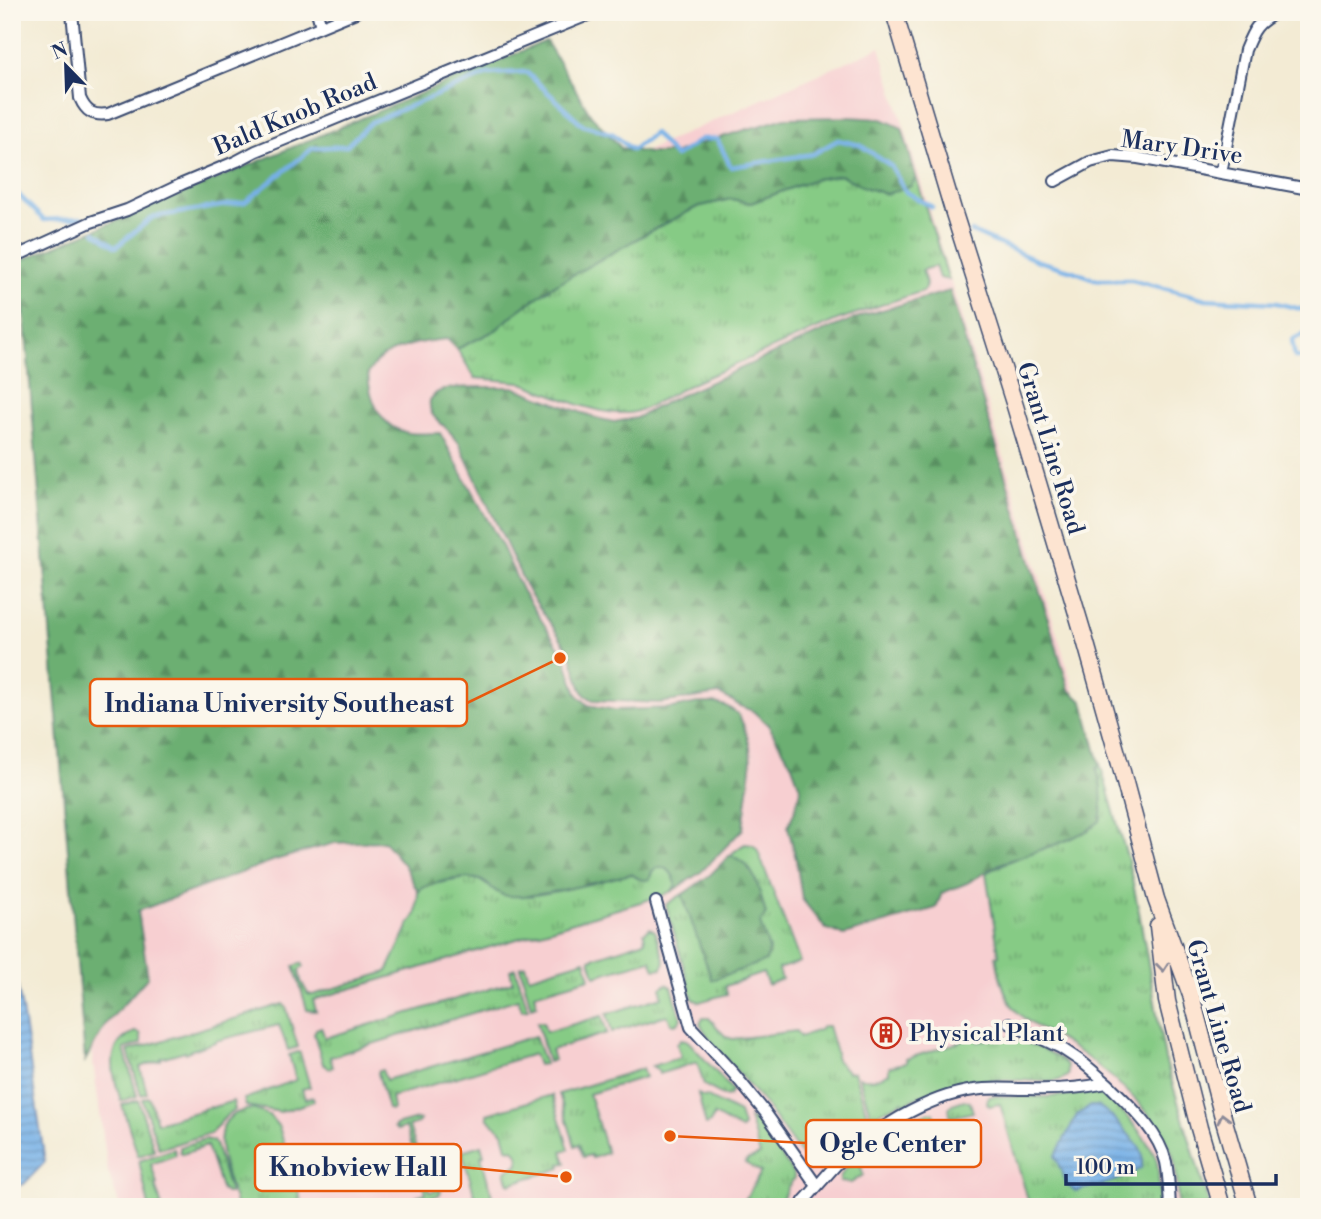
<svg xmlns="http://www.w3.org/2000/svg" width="1321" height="1219" font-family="'Libre Bodoni',serif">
<defs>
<pattern id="grass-tufts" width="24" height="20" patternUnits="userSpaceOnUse" patternTransform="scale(1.75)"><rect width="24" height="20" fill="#86cb85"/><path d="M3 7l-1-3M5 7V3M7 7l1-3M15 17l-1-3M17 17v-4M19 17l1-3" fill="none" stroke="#6da570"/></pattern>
<pattern id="forest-firs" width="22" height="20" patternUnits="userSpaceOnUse" patternTransform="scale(1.75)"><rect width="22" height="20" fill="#6caf72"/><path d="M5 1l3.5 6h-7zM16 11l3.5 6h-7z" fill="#588f61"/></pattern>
<pattern id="water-rules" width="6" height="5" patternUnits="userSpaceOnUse" patternTransform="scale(1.75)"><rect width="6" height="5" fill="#76b0e7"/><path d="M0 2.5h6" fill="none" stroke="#6090be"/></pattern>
</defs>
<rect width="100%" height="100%" fill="#fbf7ec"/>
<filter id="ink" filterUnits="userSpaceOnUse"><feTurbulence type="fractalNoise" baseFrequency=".0143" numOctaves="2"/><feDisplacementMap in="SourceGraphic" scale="14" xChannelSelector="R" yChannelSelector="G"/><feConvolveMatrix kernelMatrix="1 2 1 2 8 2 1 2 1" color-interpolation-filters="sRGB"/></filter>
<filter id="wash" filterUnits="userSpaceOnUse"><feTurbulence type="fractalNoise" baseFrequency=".00686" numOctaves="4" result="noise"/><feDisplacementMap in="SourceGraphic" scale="28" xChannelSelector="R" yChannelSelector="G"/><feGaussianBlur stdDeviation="1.57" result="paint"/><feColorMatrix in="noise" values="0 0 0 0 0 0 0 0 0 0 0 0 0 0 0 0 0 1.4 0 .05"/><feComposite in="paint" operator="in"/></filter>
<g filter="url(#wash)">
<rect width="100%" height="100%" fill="#f3ebd4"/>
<path fill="#f7cfd1" d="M 880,47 L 1138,902 L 1166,1057 L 1211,1207 L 120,1207 L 108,1172 L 70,895 L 41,420 Z"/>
<path fill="url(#grass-tufts)" stroke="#507d72" stroke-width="2" d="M 841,175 L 864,187 L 886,194 L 911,186 L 916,177 L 949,280 L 939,278 L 935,266 L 922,270 L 926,283 L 925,288 L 923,291 L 837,320 L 691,384 L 642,410 L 630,413 L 615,413 L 602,411 L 579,405 L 520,382 L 475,378 L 457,349 L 496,330 L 514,314 L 553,286 L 653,230 L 697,207 L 731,199 L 751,203 L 815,179 Z
M 1100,764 L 1128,860 L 1139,912 L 1165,1059 L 1210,1207 L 1178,1207 C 1177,1190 1178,1169 1172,1153 C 1156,1111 1103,1066 1065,1043 C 1047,1031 1027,1025 1013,1007 C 1003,993 999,973 996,956 L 999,955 L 986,873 C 1022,851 1066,847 1100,821 C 1103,803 1101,787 1097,769 Z
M 745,844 L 753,845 L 757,849 L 800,962 L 778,969 L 782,979 L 768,985 L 763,973 L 725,986 L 727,994 L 699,1002 L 693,999 L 666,905 C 679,895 695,888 708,877 C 721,866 730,852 745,844 Z
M 663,867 C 670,870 681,881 674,890 C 671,892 667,893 664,895 L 313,1000 L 316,1011 L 307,1010 L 306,1006 L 294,966 L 302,963 L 304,967 L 299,970 L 301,981 L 308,994 L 313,995 L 387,972 L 409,925 L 416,914 L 418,892 L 421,889 L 428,885 L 467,878 L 479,880 L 502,895 L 530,896 L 631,874 L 637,878 L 650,879 L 652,871 L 655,868 Z
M 650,928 L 655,931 L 665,962 L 662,968 L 655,969 L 651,960 L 595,976 L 590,959 L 645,941 L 644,933 Z
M 585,960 L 590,978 L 534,994 L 537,1005 L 531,1007 L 520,967 L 525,965 L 529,977 Z
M 515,968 L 528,1009 L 522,1010 L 518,999 L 330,1057 L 333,1067 L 329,1068 L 323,1064 L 314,1034 L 316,1029 L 321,1027 L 325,1038 L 513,982 L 510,970 Z
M 667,984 L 672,987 L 681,1018 L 679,1022 L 675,1024 L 671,1023 L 667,1015 L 612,1032 L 607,1014 L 662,997 L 661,988 Z
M 283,1004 L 286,1007 L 298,1047 L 288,1050 L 279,1025 L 215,1041 L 215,1042 L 191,1050 L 190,1051 L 186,1053 L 185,1051 L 161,1058 L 161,1060 L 140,1067 L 147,1093 L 141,1095 L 128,1051 Z
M 602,1016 L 607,1033 L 551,1050 L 554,1060 L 548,1062 L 537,1022 L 543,1022 L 546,1032 Z
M 703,1018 L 709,1018 L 726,1037 L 733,1039 L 796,1031 L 800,1037 L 819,1030 L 823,1026 L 828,1026 L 836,1053 L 836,1060 L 848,1072 L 854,1072 L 869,1121 L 852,1135 L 824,1166 L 817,1167 L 805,1160 L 763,1102 L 711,1041 L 700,1024 Z
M 135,1032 L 140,1033 L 142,1043 L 124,1049 L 137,1096 L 121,1101 C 113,1075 103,1045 135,1032 Z
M 535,1036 L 545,1064 L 538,1065 L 534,1054 L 391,1097 L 393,1109 L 392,1110 L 388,1109 L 378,1073 L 379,1070 L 382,1070 L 386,1080 Z
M 999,1036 C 1022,1041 1050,1048 1067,1065 L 1068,1075 C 1057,1086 1035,1080 1020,1080 C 996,1079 968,1080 944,1086 C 931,1090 917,1098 904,1104 L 903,1101 L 879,1113 L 872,1119 L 859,1077 C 868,1082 881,1078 889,1073 L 889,1067 L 907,1062 L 906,1059 L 976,1037 L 978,1042 Z
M 681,1039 L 686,1040 L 689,1042 L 726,1083 L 732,1090 L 729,1096 L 726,1097 L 704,1085 L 697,1062 L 659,1074 L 658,1070 L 652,1066 L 681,1057 L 677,1044 Z
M 298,1052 L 300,1053 L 310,1087 L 302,1089 L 305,1099 L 313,1097 L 314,1101 L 281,1112 L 246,1106 L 244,1099 L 296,1080 L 289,1055 Z
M 642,1069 L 645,1077 L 589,1094 L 607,1153 L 592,1158 L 591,1155 L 583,1157 L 579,1144 L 575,1146 L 559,1094 Z
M 698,1094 L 704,1097 L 706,1096 L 739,1113 L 743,1126 L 741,1130 L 714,1115 L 710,1123 L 706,1125 Z
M 1084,1094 C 1089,1094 1096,1093 1101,1095 C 1117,1099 1153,1146 1157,1162 C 1160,1176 1158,1193 1159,1207 L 1030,1207 L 1000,1104 L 989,1106 L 987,1103 L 988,1098 L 992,1096 L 1044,1097 Z
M 552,1095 L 569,1149 L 562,1151 L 566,1163 L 560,1164 L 561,1168 L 509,1184 L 505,1171 L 517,1165 C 520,1159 519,1155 515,1150 L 507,1148 L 503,1132 L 488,1119 L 487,1114 Z
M 149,1097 L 157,1123 L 203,1110 L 203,1109 L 209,1107 L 210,1108 L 233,1101 L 235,1110 L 227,1115 L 211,1133 L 159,1149 L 142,1099 Z
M 138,1100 L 154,1149 L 154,1151 L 138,1156 L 122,1105 Z
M 964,1100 L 970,1102 L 973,1112 L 952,1117 L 950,1115 L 949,1108 L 952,1104 Z
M 253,1109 L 269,1115 L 279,1127 L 303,1207 L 237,1207 C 228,1175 197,1114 253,1109 Z
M 929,1112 L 934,1113 L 938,1129 L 919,1136 L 914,1133 L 910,1127 L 912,1120 Z
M 749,1118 L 759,1122 L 794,1175 L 794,1179 L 787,1188 L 779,1207 L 741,1207 L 761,1172 L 745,1163 L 747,1160 L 760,1155 Z
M 417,1119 L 420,1120 L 418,1123 L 409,1126 L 430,1192 L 440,1190 L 441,1192 L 439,1195 L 419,1201 L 416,1200 L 416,1196 L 426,1193 L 406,1127 L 397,1130 L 394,1127 L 396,1125 Z
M 205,1139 L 213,1141 L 215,1144 L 230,1193 L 225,1193 L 224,1191 L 222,1191 L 207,1146 L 182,1154 L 180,1152 L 180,1147 Z
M 481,1145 L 484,1155 L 481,1156 L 495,1207 L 478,1207 L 462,1151 Z
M 174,1149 L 176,1155 L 151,1164 L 157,1184 L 155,1185 L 162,1207 L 149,1207 L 139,1161 Z
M 855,1162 L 861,1166 L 863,1175 L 851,1183 L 840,1182 C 839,1174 848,1164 855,1162 Z"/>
<path fill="url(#forest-firs)" stroke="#446f68" stroke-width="2" d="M 546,41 L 591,115 L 621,148 L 650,153 L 676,153 L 692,146 L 785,118 L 848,117 L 882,119 L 902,128 L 916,177 L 911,186 L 886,194 L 864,187 L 841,175 L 815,179 L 751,203 L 731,199 L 697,207 L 653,230 L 553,286 L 514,314 L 496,330 L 457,349 L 447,339 C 424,341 397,346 378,360 C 374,364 371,369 368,373 C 369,397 379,426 405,432 C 415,435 429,433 440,433 L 503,548 L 522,590 L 560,649 L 566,661 L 577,694 L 588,705 L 615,710 L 673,708 L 697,703 L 715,703 L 726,706 L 738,714 L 743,724 L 750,746 L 751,768 L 743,829 L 701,872 L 671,892 L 676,885 C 674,872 664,862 652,871 L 650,879 C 641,882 639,878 631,874 C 602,880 527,902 503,895 C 494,892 488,883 480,880 C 467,875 427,882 418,892 L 404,865 L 384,841 L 335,843 L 275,860 L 138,911 L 148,977 L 106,1024 L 85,1061 L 20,261 Z
M 950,291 L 1069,689 L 1083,702 L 1100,764 L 1097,769 L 1101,787 L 1102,808 L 1100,821 L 1087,831 L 1065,841 L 1000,864 L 967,883 L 942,893 L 936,908 L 844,935 L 826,929 L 802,899 L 796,859 L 788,827 L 794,812 L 801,790 L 791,763 L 768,725 L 753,711 L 740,706 L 731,700 L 719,694 L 660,703 L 593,700 L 585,695 L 581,688 L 570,652 L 528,591 L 459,443 C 455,438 451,433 447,429 C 437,419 428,416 430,400 L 436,393 L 448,388 L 483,387 L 513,387 L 596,418 L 614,422 L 636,418 L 668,401 L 826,330 L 864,315 Z
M 730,855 C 757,865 758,889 766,914 L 760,923 L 769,949 L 766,961 L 712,980 L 682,895 L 710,875 Z"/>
<path fill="url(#water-rules)" stroke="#4870a2" stroke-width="2" d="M 12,960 L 22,1009 L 45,1162 L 24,1184 L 12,1187 Z
M 1091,1106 C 1093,1106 1095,1106 1097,1106 C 1106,1108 1137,1142 1141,1151 C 1143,1156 1142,1163 1141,1168 C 1123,1181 1097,1186 1075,1191 L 1067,1185 L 1055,1156 L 1077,1115 Z"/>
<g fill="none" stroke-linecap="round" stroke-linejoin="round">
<path stroke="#76b0e7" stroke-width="4.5" d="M 12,188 L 44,220 L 81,218
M 95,232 L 116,247 L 153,217 L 245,202 L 313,148 L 346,146 L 371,122 L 488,74 L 526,72 L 583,125 L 613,134 L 632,150 L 654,133 L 675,157 L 701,139 L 717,139 L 731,167 L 813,154 L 838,140 L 860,145 L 891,166 L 906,192 L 932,207
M 972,232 L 1038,261 L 1073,271 L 1097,280 L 1132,280 L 1206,299 L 1276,303 L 1309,311
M 1309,331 L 1292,340 L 1295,357 L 1309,359"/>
</g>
</g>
<g filter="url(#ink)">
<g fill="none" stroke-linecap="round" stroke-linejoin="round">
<g stroke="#3b4b70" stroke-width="14">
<path id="minor" d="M 72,12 L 80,98 C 86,112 93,116 108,114 L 356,12
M 317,12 L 321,26
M 1221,173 L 1245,50 C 1254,28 1256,24 1277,12
M 1055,181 L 1090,162 L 1113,156 L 1138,158 L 1309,189
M 12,258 L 91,222 L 127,210 L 182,184 L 237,161 L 256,151 L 595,12
M 656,902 L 691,1027 L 734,1074 L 765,1112 L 817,1186
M 1009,1023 L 1061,1048 L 1082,1062 L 1107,1083
M 801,1207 L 804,1201 C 815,1189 825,1177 836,1165 C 869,1132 927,1096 974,1090 C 992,1087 1010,1089 1028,1089 C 1054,1090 1082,1088 1107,1083 C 1130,1106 1158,1130 1166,1162 C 1169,1176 1169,1192 1170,1207"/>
</g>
<g stroke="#3b4b70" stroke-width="19">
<path id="secondary" d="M 894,12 L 953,210 L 1015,406 L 1085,640 L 1120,764 L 1156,899 L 1191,995 L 1224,1121 L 1249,1207
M 1158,926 L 1167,1001 L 1199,1128 L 1222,1207"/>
</g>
<use href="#minor" stroke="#fff" stroke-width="10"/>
<use href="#secondary" stroke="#fde4d1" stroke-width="16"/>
</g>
<defs><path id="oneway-chevron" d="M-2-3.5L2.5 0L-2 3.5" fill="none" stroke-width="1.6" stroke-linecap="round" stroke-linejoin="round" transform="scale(1.75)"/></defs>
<g stroke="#8c8a98">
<use href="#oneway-chevron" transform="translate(1163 967) rotate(84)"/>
<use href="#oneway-chevron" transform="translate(1223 1118) rotate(-105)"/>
</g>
</g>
<defs>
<g id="building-ring" transform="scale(1.575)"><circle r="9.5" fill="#fbf7ec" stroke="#c8321e" stroke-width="1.5"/><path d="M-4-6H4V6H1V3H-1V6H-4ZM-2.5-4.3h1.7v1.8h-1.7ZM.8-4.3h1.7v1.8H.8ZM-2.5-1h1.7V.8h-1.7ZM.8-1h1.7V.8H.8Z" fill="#c8321e"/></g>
</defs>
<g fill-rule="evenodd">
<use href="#building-ring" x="886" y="1033"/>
</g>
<g text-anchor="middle" stroke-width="7" stroke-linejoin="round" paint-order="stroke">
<g font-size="24" fill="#1b2f5e" stroke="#fbf7ec">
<text transform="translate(295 114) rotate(-23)" y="8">Bald Knob Road</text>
<text transform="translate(1182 147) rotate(8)" y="8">Mary Drive</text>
<text transform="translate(1051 448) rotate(73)" y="8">Grant Line Road</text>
<text transform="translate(1219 1026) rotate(74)" y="8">Grant Line Road</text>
</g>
<g font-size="24" fill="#1b2f5e" stroke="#fbf7ec" text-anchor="start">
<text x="909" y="1041">Physical Plant</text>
</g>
</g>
<path fill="none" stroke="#e8590c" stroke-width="2.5" d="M560 658L467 703M670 1136L806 1143M566 1177L461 1167"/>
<g fill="#e8590c" stroke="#fbf7ec" stroke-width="2.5">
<circle cx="560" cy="658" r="7"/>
<circle cx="670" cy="1136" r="7"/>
<circle cx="566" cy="1177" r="7"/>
</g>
<g fill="#fbf7ec" stroke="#e8590c" stroke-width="2.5">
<rect x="90" y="679" width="377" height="47" rx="7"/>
<rect x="806" y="1120" width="175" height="47" rx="7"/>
<rect x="255" y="1144" width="206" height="47" rx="7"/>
</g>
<g font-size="26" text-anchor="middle" font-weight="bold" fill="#1b2f5e">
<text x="279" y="712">Indiana University Southeast</text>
<text x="893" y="1152">Ogle Center</text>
<text x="358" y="1176">Knobview Hall</text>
</g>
<rect width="1321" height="1219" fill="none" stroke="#fbf7ec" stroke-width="42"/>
<g transform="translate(66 66) rotate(337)" stroke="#fbf7ec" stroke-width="5" paint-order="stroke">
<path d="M0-5L12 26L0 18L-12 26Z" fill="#1b2f5e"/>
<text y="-10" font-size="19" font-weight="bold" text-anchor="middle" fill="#1b2f5e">N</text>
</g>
<path d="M1066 1174v10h210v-10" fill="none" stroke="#1b2f5e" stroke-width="3.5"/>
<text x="1076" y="1174" font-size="21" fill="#1b2f5e" stroke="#fbf7ec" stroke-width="5" paint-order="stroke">100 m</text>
</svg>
